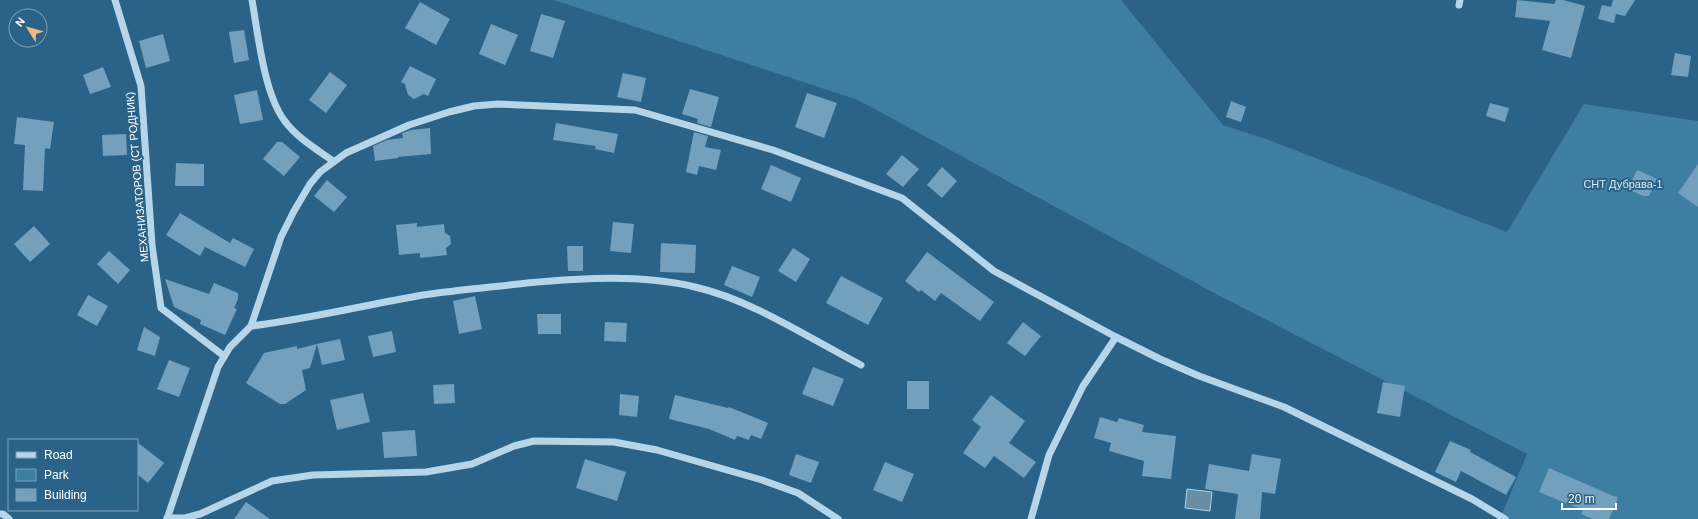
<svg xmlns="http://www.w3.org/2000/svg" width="1698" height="519" font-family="Helvetica,sans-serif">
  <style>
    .green { fill: #3f7ea3 }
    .water { fill: #688da5; stroke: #abd2e8 }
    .building { fill: #72a0bd }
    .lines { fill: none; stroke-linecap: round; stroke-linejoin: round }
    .minor { stroke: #b7d5e8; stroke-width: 7 }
    .labels { text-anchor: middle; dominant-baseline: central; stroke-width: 4; stroke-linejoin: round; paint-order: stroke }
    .street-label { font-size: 11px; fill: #fff; stroke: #2a6387 }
    .park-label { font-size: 11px; fill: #daecf6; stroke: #2a6387 }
  </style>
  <rect width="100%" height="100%" fill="#2a6387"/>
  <polygon class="green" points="554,0 1121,0 1223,125 1266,139 1507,232 1584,104 1698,121 1698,519 1500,519 1527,454 1218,295 858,100"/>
  <polygon class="water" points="1187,489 1212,492 1210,511 1185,508"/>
  <g class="building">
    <polygon points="1517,0 1554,4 1556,0 1563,0 1585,6 1571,58 1542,50 1550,21 1515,17"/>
    <polygon points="1613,0 1635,0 1625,16 1616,14 1614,23 1598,19 1602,5 1611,7"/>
    <polygon points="420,2 450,19 436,45 405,28"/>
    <polygon points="541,14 565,21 553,58 530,51"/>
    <polygon points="491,24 518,35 505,65 479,54"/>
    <polygon points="244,30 249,60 234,63 229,32"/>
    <polygon points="163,34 170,61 146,68 139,41"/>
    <polygon points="1675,53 1691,56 1688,77 1671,75"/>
    <polygon points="410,66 436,79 428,96 424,94 414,99 408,95 405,84 401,82"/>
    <polygon points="103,67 111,87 90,94 83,75"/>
    <polygon points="330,72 347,85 326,113 309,100"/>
    <polygon points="623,73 646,78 641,102 617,97"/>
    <polygon points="690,89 719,97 711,127 697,123 698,119 682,114"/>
    <polygon points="257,90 263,120 240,124 234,95"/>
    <polygon points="807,93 837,103 824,138 795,127"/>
    <polygon points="1231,101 1246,107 1241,122 1226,117"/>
    <polygon points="1490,103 1509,108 1505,122 1486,116"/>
    <polygon points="17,117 54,122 50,149 45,148 43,191 23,190 25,145 14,144"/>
    <polygon points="556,123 618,134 614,153 595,149 596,146 553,140"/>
    <polygon points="430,128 431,154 398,157 398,158 375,161 373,146 387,140 403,138 402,133 411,130"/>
    <polygon points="694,132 708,136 705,147 721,150 716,170 699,166 697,175 686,172"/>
    <polygon points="126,134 127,155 103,156 102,135"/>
    <polygon points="277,142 282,142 300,157 284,176 263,159"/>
    <polygon points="902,155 919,169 903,187 886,174"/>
    <polygon points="176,163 204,164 204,186 175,186"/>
    <polygon points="1698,164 1698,207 1678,193"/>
    <polygon points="771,165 801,178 791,202 761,189"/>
    <polygon points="942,167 957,181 942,198 927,185"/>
    <polygon points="1637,170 1657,179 1649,196 1643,196 1628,189"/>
    <polygon points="327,180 347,197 334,212 314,196"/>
    <polygon points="180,213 230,243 233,238 254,249 245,267 205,247 200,256 166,235"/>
    <polygon points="613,222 634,224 631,253 610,251"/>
    <polygon points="417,223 417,227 444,224 445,233 450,236 451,244 446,248 447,255 420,258 420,253 399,255 396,225"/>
    <polygon points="34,226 50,244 30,262 14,244"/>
    <polygon points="661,243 696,245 695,273 660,272"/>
    <polygon points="567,246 583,246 583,271 568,271"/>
    <polygon points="793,248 810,259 796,282 778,271"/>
    <polygon points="109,251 130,270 118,284 97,264"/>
    <polygon points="927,252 994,302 980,321 941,293 935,301 921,290 919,292 905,281"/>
    <polygon points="732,266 760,277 752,297 724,285"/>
    <polygon points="841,276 883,298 868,325 826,303"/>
    <polygon points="165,279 209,294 214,283 238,293 238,299 234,308 237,309 225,335 200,324 201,320 174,307"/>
    <polygon points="88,295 108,306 97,326 77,315"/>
    <polygon points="475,296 482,329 459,334 453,301"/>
    <polygon points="537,314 561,314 561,334 538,334"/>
    <polygon points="605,322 627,323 626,342 604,341"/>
    <polygon points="1023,322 1041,336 1025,356 1007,343"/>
    <polygon points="144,327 160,337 155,356 137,350"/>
    <polygon points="392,331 396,352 373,357 368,336"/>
    <polygon points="340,339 345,360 322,365 317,344"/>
    <polygon points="317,344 310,368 302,370 306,390 285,404 280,404 246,383 264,353 297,346 297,349"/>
    <polygon points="169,360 190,368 179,397 157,389"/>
    <polygon points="813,367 844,379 833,406 802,394"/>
    <rect x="907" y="381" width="22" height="28"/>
    <polygon points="1383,382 1405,386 1400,417 1377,413"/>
    <polygon points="454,384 455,403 434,404 433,385"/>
    <polygon points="363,393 370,422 337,430 330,400"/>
    <polygon points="620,394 639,396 637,417 619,415"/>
    <polygon points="675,395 728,408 729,407 768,423 761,439 751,435 749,440 737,436 735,440 709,429 669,419"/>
    <polygon points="991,395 1025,421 1009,443 1036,462 1024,478 994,456 985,468 963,453 981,427 972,420"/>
    <polygon points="1100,417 1117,422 1119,418 1144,425 1142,432 1176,436 1171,479 1142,476 1144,461 1109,451 1111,443 1094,438"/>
    <polygon points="415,430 417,456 384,458 382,432"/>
    <polygon points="1450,441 1471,450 1470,452 1516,477 1506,495 1461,471 1456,482 1435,472"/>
    <polygon points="137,442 164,463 148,483 137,474"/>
    <polygon points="796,454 819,462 811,483 789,475"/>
    <polygon points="1252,454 1281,459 1275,494 1262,492 1260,519 1235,519 1238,494 1205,489 1209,464 1249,471"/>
    <polygon points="585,459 626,472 617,501 576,488"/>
    <polygon points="885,462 914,474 902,502 873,490"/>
    <polygon points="1549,468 1618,498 1609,519 1593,519 1581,514 1583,510 1539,492"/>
    <polygon points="246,502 270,519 234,519"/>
  </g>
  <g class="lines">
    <g class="minor">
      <polyline points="115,0 141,86 152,245 161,308 224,356"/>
      <path d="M252 0C258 34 264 93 284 120 296 137 316 149 333 161"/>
      <polyline points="1459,5 1460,0"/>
      <path d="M251 326C309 319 365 305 423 295 457 290 493 287 527 283 581 278 642 274 695 287 752 300 809 338 861 365"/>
      <polyline points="0,514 3,514 9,519"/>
      <polyline points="167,518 185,518 200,514 272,481 313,475 426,472 472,464 514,446 534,441 614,442 657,450 762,480 798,493 838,519"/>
      <polyline points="167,519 218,367 230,347 251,326 281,237 294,211 310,184 320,172 346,153 409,125 449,112 474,106 498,104 635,110 773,150 902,198 994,271 1116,337 1160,359 1199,376 1284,407 1472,499 1505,519"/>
      <polyline points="1031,519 1049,455 1083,386 1116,337"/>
    </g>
  </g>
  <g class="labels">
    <g class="street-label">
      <text transform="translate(137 177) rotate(-95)">МЕХАНИЗАТОРОВ (СТ РОДНИК)</text>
    </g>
    <g class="park-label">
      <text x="1623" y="184">СНТ Дубрава-1</text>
    </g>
  </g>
  <rect x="8" y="439" width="130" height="72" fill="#2a6387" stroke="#7fa1b7"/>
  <rect x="16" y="452" width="20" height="6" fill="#b7d5e8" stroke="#7fa1b7"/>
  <text x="44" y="459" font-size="12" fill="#ffffff">Road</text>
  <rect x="16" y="469" width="20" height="12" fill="#3f7ea3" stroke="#7fa1b7"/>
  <text x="44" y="479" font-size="12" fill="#ffffff">Park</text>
  <rect x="16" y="489" width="20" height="12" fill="#72a0bd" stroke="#7fa1b7"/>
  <text x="44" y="499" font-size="12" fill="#ffffff">Building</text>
  <g transform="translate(28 28) rotate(307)"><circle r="19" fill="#2a6387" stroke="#7fa1b7"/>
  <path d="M0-3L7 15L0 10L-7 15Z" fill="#eebb7e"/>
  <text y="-6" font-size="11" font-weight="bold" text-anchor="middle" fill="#ffffff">N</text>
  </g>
  <path d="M1562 503v6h54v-6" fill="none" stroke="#ffffff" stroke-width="2"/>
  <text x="1568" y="503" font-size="12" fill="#ffffff" stroke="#2a6387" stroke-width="3" paint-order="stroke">20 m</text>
</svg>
